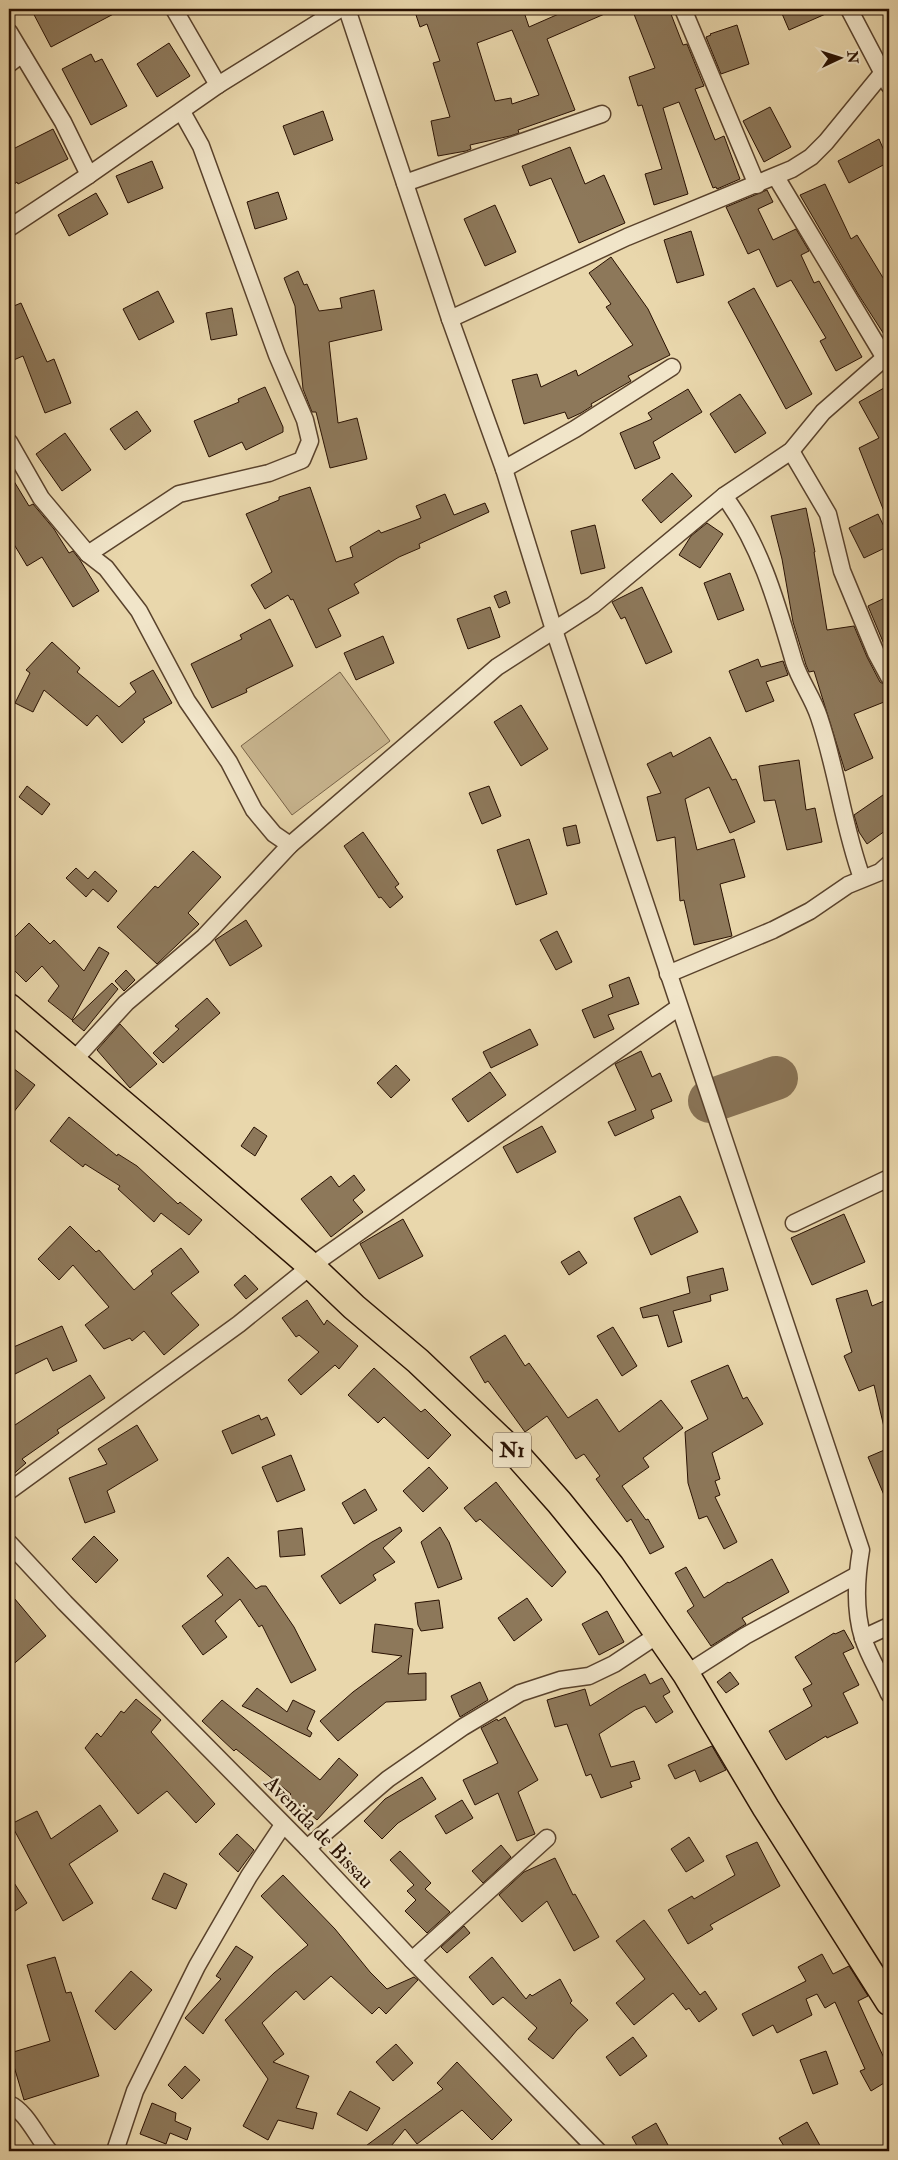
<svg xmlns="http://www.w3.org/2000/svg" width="898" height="2160" font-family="'IM FELL Double Pica',serif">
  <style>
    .green { fill: #c8b58f; stroke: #786348 }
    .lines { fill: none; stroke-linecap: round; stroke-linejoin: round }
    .taxiway { stroke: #897457; stroke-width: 44 }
    .building { fill: #8d785a; stroke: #291102; fill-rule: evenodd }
    .street-casing { stroke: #59422c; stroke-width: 19 }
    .primary-casing { stroke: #291102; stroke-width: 29 }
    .street { stroke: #f1e5c9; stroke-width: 16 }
    .primary { stroke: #e9d7ac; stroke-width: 26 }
    .labels { text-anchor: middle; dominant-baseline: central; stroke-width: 4.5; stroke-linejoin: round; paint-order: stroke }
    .shield { fill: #f1e5c9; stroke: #65513e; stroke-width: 1 }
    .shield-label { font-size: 20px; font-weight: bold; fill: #291102 }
    .street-label { font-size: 21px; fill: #291102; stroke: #f1e5c9 }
  </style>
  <rect width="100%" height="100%" fill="#e9d7ac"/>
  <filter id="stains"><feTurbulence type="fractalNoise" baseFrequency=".004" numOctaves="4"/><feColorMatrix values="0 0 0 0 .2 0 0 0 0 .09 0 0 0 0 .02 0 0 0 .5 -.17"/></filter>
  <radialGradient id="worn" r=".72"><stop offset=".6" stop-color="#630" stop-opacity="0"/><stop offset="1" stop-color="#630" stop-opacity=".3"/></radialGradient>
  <polygon class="green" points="340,672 390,741 292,815 241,746"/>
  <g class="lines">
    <polyline class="taxiway" points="710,1101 776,1078"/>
  </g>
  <g class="building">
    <polygon points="31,9 123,9 51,47"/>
    <path d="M414 9H523L529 27 570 9H616L547 39 575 110 518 130 519 133 510 136 470 145 471 149 466 151 438 156 431 121 450 117 433 63 440 61 427 24 420 27ZM512 30 539 95 512 104 511 98 495 101 477 43Z"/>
    <polygon points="632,9 669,9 683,45 687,44 704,86 695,89 715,140 724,136 740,179 717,189 716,187 713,188 679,102 663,108 688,194 654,205 645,174 662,169 642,105 638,106 629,77 655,68"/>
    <polygon points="780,9 837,9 789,30"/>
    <polygon points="737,25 749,64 721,74 706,37 711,35 710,34"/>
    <polygon points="169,43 190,76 157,97 137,64"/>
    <polygon points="91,54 95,62 102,59 127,106 91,125 62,69"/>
    <polygon points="770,107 791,147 764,162 743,121"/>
    <polygon points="323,111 333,140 294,155 283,126"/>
    <polygon points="53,129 68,159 18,184 17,182 9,188 9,151"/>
    <polygon points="879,139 889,162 849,183 838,161"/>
    <polygon points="570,147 585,184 604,175 625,223 579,243 551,178 530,186 522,166"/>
    <polygon points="152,161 163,188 128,203 116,176"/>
    <polygon points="825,184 851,239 857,235 885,281 889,279 889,342 858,294 800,195"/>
    <polygon points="767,190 773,202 758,209 773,240 796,229 809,251 801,255 814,283 819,281 862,357 836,371 820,341 826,338 791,280 777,287 759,249 748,254 726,207"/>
    <polygon points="278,192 287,219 255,229 247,202"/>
    <polygon points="96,193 108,214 69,236 58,215"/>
    <polygon points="495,205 516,252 485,266 464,219"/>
    <polygon points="691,231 704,275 677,283 664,240"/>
    <polygon points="611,257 648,309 670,355 628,376 631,381 591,404 592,406 581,413 568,419 565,412 524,424 512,380 537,374 541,387 576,370 578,376 633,345 606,307 611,304 589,273"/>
    <polygon points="298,271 304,285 307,284 319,311 342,308 340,298 374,290 382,330 329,342 338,423 357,418 367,459 330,468 316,412 312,412 303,389 295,306 284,278"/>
    <polygon points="754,288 812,394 786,409 728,302"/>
    <polygon points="158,291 174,322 139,340 123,309"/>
    <polygon points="21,303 47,362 54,359 71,403 45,413 23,356 9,362 9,308"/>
    <polygon points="232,308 237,335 211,340 206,313"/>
    <polygon points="265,387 283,427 283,432 246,450 242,442 209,457 194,421 239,402 238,399"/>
    <polygon points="884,388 889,398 889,524 859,448 879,438 859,402"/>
    <polygon points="688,389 702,412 653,442 660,458 635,469 620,433 652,419 648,413"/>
    <polygon points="740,394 766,433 735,453 710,414"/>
    <polygon points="137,411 151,431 125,450 110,429"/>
    <polygon points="65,433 91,470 62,491 36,454"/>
    <polygon points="9,473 29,506 33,504 54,529 69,553 73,551 80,560 99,591 73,607 42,557 27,566 9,536"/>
    <polygon points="672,473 692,496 661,523 642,500"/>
    <polygon points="310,487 336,562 353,557 350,547 379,530 381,533 421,518 416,506 445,494 454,515 485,503 489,512 419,544 420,548 399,557 354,584 359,593 328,609 341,636 316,648 293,599 291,600 288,595 265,609 251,585 272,572 246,514 279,500 279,497"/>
    <polygon points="806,508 815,552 814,552 827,630 854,626 867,657 880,682 889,687 889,700 854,714 873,758 845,771 814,671 809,672 806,665 793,622 782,559 771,516"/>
    <polygon points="878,514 889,537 889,546 864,558 849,528"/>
    <polygon points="707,523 723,534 700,568 679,555 691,536"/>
    <polygon points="595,525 605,568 581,574 571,531"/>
    <polygon points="730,573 744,610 718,620 704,583"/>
    <polygon points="642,587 672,652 646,664 625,617 621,619 612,602"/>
    <polygon points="506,591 510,603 499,608 494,596"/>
    <polygon points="889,596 889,656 868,606"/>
    <polygon points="490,607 500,637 468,649 457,619"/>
    <polygon points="270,619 293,666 246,689 247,692 212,708 191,664 242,639 240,635"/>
    <polygon points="383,636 394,663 356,680 344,653"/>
    <polygon points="52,642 80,668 77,672 119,707 136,692 130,683 153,670 172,703 143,719 145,722 122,743 97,715 87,726 44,690 33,712 15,703 30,673 26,670"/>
    <polygon points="758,659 761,667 783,661 788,675 766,682 774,701 746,712 729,671"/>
    <polygon points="521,705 548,749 521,766 494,722"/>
    <polygon points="710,737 732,780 736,779 755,822 730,833 709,787 685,799 697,850 734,839 745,877 720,884 732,936 694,945 684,900 680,901 675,837 657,841 647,797 661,793 647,764 671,752 673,757"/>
    <polygon points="799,760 806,810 815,808 822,842 787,850 775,800 764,801 759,766"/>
    <polygon points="27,786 50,804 42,815 19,797"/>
    <polygon points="489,786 501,816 482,824 469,793"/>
    <polygon points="883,795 889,805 889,828 867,844 859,832 854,815"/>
    <polygon points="576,825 580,843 567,846 563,828"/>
    <polygon points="363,832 399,884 395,887 403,897 390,908 381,897 379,898 344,846"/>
    <polygon points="529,839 547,894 516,905 497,850"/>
    <polygon points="193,851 221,877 188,913 199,924 157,964 117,927 155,886 158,888"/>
    <polygon points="76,868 88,879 95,871 117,891 108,902 93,889 86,897 66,878"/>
    <polygon points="246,920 262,946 230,966 215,940"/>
    <polygon points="29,923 50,944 54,940 84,971 99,947 109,953 72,1020 48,1001 59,986 42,966 26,982 9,965 9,943"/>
    <polygon points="557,931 572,962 556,970 540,940"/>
    <polygon points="126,970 135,980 124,991 115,981"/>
    <polygon points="629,977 639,1004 608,1015 614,1029 594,1038 582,1010 613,997 609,985"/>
    <polygon points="112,983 118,989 84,1031 72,1021"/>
    <polygon points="207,998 220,1013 163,1063 153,1053 179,1029 175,1026"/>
    <polygon points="120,1024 157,1064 130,1088 97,1050"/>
    <polygon points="530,1029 538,1045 491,1068 483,1052"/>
    <polygon points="641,1051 652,1077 660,1073 672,1101 651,1110 654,1118 615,1136 608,1122 636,1110 615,1064"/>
    <polygon points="9,1065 35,1085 9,1118"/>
    <polygon points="396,1065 410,1080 391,1098 377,1083"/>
    <polygon points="490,1072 506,1095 468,1122 452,1099"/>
    <polygon points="69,1117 117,1156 118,1154 137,1166 178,1204 180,1202 202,1220 189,1235 161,1213 154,1222 118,1189 120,1186 85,1164 83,1167 50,1141"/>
    <polygon points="542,1126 556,1152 517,1173 503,1147"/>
    <polygon points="254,1127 267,1136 255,1156 241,1146"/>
    <polygon points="354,1175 365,1190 353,1200 363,1212 331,1237 301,1199 331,1176 339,1187"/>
    <polygon points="680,1196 698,1232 651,1255 634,1218"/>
    <polygon points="844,1214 865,1262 812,1285 791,1238"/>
    <polygon points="403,1219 423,1256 379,1279 360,1244"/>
    <polygon points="70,1226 96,1252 99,1250 134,1290 153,1274 151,1271 181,1248 199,1272 171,1293 199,1325 164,1355 144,1331 132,1341 130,1338 104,1349 85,1325 109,1307 73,1265 59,1280 38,1259"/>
    <polygon points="579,1251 587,1263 569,1275 561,1262"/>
    <polygon points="723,1268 728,1290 710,1295 711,1301 673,1311 682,1342 668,1347 658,1315 643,1318 640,1308 690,1293 687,1277"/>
    <polygon points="245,1275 258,1289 246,1299 234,1285"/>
    <polygon points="867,1290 872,1306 884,1301 889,1312 889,1426 884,1427 874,1385 859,1391 844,1356 852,1352 836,1299"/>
    <polygon points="307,1300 324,1325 327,1320 358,1346 339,1369 335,1365 301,1395 288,1380 319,1352 299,1335 296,1337 282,1318"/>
    <polygon points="62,1326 77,1361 53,1371 47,1358 9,1377 9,1349"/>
    <polygon points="613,1327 637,1366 622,1376 597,1336"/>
    <polygon points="505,1335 525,1366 529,1363 568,1418 597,1399 619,1432 661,1400 683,1428 643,1458 649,1467 622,1486 646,1520 648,1519 664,1547 650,1554 631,1519 627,1522 596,1479 600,1476 584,1454 576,1459 547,1416 525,1432 488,1381 485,1383 470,1357"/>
    <polygon points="728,1365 743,1399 747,1397 763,1424 712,1453 720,1479 715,1481 720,1495 715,1497 737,1542 724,1549 707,1516 699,1519 688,1483 685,1432 708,1419 691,1381"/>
    <polygon points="374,1368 421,1412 425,1409 451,1435 428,1459 384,1417 378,1423 348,1395"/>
    <polygon points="90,1375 105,1398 57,1430 59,1433 22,1459 26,1463 9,1478 9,1429"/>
    <polygon points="259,1415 261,1420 267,1417 275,1435 232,1454 222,1431"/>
    <polygon points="137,1425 158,1460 107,1491 115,1512 85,1523 69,1478 107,1464 98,1449"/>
    <polygon points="889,1448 889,1507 868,1457"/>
    <polygon points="291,1455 305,1490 277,1502 262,1467"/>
    <polygon points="429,1467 448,1488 423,1512 403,1491"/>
    <polygon points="496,1482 566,1572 552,1587 480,1519 476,1522 464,1508"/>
    <polygon points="365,1489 377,1510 354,1524 342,1503"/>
    <polygon points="400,1527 402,1531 383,1548 395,1562 373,1575 376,1580 340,1604 321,1576 372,1542"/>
    <polygon points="440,1527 449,1542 462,1579 438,1588 421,1542"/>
    <polygon points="302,1528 305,1555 280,1557 278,1531"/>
    <polygon points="94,1536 118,1560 96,1583 72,1559"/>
    <polygon points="228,1557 256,1589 261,1586 266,1586 294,1627 316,1670 291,1683 262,1625 259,1627 240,1599 215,1621 227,1637 203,1655 182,1626 223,1595 207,1576"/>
    <polygon points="772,1559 789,1592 742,1618 746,1624 711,1646 687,1611 694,1606 675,1573 686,1567 704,1598 728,1582 729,1583"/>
    <polygon points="9,1592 46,1636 9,1668"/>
    <polygon points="527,1598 542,1620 514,1641 498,1618"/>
    <polygon points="439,1600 443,1628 421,1631 418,1625 415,1603"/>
    <polygon points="607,1611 624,1642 599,1655 582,1624"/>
    <polygon points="375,1624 413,1629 408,1674 426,1673 426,1700 386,1702 338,1741 320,1721 353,1692 402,1656 372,1652"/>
    <polygon points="844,1630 854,1648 843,1653 859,1685 843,1693 858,1723 827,1738 826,1736 786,1760 769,1731 812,1706 803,1689 812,1684 795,1657 834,1633 835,1634"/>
    <polygon points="730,1672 739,1684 726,1693 717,1682"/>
    <polygon points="645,1674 650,1684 662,1678 670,1692 663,1696 673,1712 656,1723 645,1706 635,1710 599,1734 611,1767 634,1761 640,1779 630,1782 632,1787 601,1798 591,1774 586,1776 567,1724 555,1727 547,1700 585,1689 590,1706 619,1688"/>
    <polygon points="480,1682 488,1700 460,1717 451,1696"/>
    <polygon points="257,1688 287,1712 293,1700 315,1711 307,1729 312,1733 310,1737 242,1706"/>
    <polygon points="136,1699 161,1720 151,1732 215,1804 196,1823 167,1791 138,1814 85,1748 97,1733 101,1737 121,1711 124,1713"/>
    <polygon points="222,1700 320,1780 339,1758 358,1775 317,1820 289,1796 291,1794 236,1749 234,1751 202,1721"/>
    <polygon points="505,1717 538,1780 518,1792 535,1834 517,1841 498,1793 475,1805 463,1780 498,1763 481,1728 497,1719 498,1721"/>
    <polygon points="712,1746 726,1770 700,1782 695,1770 675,1779 668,1765"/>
    <polygon points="422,1777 436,1799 398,1823 382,1839 364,1821 385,1799"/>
    <polygon points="462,1800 473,1818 446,1834 435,1816"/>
    <polygon points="100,1805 118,1831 69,1864 93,1903 63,1921 11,1824 37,1811 51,1839"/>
    <polygon points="237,1834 254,1850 238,1872 219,1854"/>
    <polygon points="689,1837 704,1861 686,1872 671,1849"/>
    <polygon points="757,1842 780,1886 710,1925 713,1929 688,1944 668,1910 692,1896 694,1899 735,1875 726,1856"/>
    <polygon points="501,1845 511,1857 483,1883 472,1871"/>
    <polygon points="400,1851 431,1883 425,1889 450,1912 427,1933 405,1911 416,1900 407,1891 414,1885 390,1860"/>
    <polygon points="555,1858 573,1895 575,1894 599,1937 574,1951 547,1901 522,1922 499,1895 524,1872"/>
    <polygon points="164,1873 187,1884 176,1909 152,1899"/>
    <polygon points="9,1875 27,1903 9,1915"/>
    <polygon points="283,1875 335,1929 370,1972 387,1989 414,1977 418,1980 386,2014 379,2007 372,2014 331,1976 304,2000 296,1991 262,2023 284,2054 273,2062 309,2076 296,2108 317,2113 313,2129 278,2120 268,2140 243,2126 268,2079 225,2020 274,1973 308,1945 261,1896"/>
    <polygon points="644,1920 700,1995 705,1991 717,2009 699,2022 689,2008 686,2010 673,1993 634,2025 616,2003 645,1979 616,1941"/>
    <polygon points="464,1926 470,1933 447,1953 441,1947"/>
    <polygon points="236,1946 253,1957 203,2034 185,2018 221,1979 216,1976"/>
    <polygon points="822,1954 833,1974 849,1966 868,1996 858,2001 884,2058 889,2055 889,2080 871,2091 860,2071 865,2069 835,2002 825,2008 817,1994 806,1999 812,2015 777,2033 773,2025 753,2036 742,2014 806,1981 798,1967"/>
    <polygon points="55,1957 66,1993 71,1992 99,2076 24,2100 10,2053 50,2041 27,1965"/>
    <polygon points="492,1957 526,1999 530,1994 532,1996 560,1979 572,2001 570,2003 588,2020 577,2030 553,2059 528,2039 537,2028 503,1997 493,2005 469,1977"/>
    <polygon points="131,1971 152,1990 115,2030 95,2011"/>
    <polygon points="633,2037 647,2056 620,2076 606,2057"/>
    <polygon points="396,2044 413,2063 393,2081 376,2062"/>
    <polygon points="826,2051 838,2084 813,2094 800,2060"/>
    <polygon points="457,2062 512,2120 492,2140 462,2110 417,2144 405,2129 387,2151 359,2151 443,2089 437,2083"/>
    <polygon points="185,2066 200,2080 182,2099 168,2085"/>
    <polygon points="350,2091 380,2108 367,2131 337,2114"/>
    <polygon points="152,2103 176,2113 175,2121 191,2128 187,2140 170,2133 166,2144 140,2134"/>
    <polygon points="807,2122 823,2151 787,2151 779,2138"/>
    <polygon points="656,2123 668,2145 657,2151 640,2151 632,2137"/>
  </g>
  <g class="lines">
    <g class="street-casing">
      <g id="street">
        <polyline points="174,9 218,85"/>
        <path d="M347 9 450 319 504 469 554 630 861 1550C856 1579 854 1609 863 1638 869 1657 881 1675 889 1694"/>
        <polyline points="683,9 757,185"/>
        <polyline points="849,9 889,85"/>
        <polyline points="9,32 63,122 89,175"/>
        <polyline points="9,64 22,54"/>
        <polyline points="776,177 889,365"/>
        <polyline points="405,183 602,114"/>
        <polyline points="9,228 89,175 218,85 340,9"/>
        <polyline points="450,319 627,237 792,169 811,157 826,142 889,65"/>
        <polyline points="9,442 41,498 88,554 106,568 139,611 187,701 229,762 254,810 274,834 290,845"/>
        <polyline points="791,451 828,514 842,571 876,653 889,677"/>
        <polyline points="504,469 575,429 672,367"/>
        <path d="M724 496C761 545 777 604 794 662 800 681 813 698 819 717 837 770 843 826 862 878"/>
        <polyline points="88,554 179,494 269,473 302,460 310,441 305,420 277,355 201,146 182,112"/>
        <polyline points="668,974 773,930 810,911 848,885 880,872 889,864"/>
        <polyline points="73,1061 126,1003 204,937 290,845 497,667 593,605 724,496 791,451 823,412 889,354"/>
        <polyline points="794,1223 889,1178"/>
        <polyline points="9,1491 239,1324 311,1266 679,1007"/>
        <polyline points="9,1543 65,1603 307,1848 412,1960 598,2151"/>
        <polyline points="863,1638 889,1626"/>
        <polyline points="686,1674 745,1636 857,1575"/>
        <polyline points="307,1848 388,1779 463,1727 520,1693 560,1680 589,1676 614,1664 659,1634"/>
        <polyline points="412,1960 547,1838"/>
        <path d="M9 2104C26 2111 37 2137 49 2151"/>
        <polyline points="115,2151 135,2091 197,1966 249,1876 283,1825"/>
      </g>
    </g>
    <g class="primary-casing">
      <polyline id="primary" points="9,1007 156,1132 311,1266 354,1307 418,1361 518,1456 559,1502 611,1566 686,1674 766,1808 889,2002"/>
    </g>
    <use href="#street" class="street"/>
    <use href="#primary" class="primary"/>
  </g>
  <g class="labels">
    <rect class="shield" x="493" y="1432.5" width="38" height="35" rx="4"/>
    <g class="shield-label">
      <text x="512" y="1450">N1</text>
    </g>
    <g class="street-label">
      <text transform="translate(319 1832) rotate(46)">Avenida de Bissau</text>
    </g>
  </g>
  <rect width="898" height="2160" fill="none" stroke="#e9d7ac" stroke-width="30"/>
  <rect x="10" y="10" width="878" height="2140" fill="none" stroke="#291102" stroke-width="2.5"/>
  <rect x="15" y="15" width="868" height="2130" fill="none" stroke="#291102"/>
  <g transform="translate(840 58) rotate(86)" stroke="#f1e5c9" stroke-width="4" paint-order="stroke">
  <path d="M0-4L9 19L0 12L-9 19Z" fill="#291102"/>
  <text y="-8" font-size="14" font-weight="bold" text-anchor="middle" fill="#291102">N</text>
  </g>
  <rect width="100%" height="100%" filter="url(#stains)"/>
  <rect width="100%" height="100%" fill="url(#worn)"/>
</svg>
